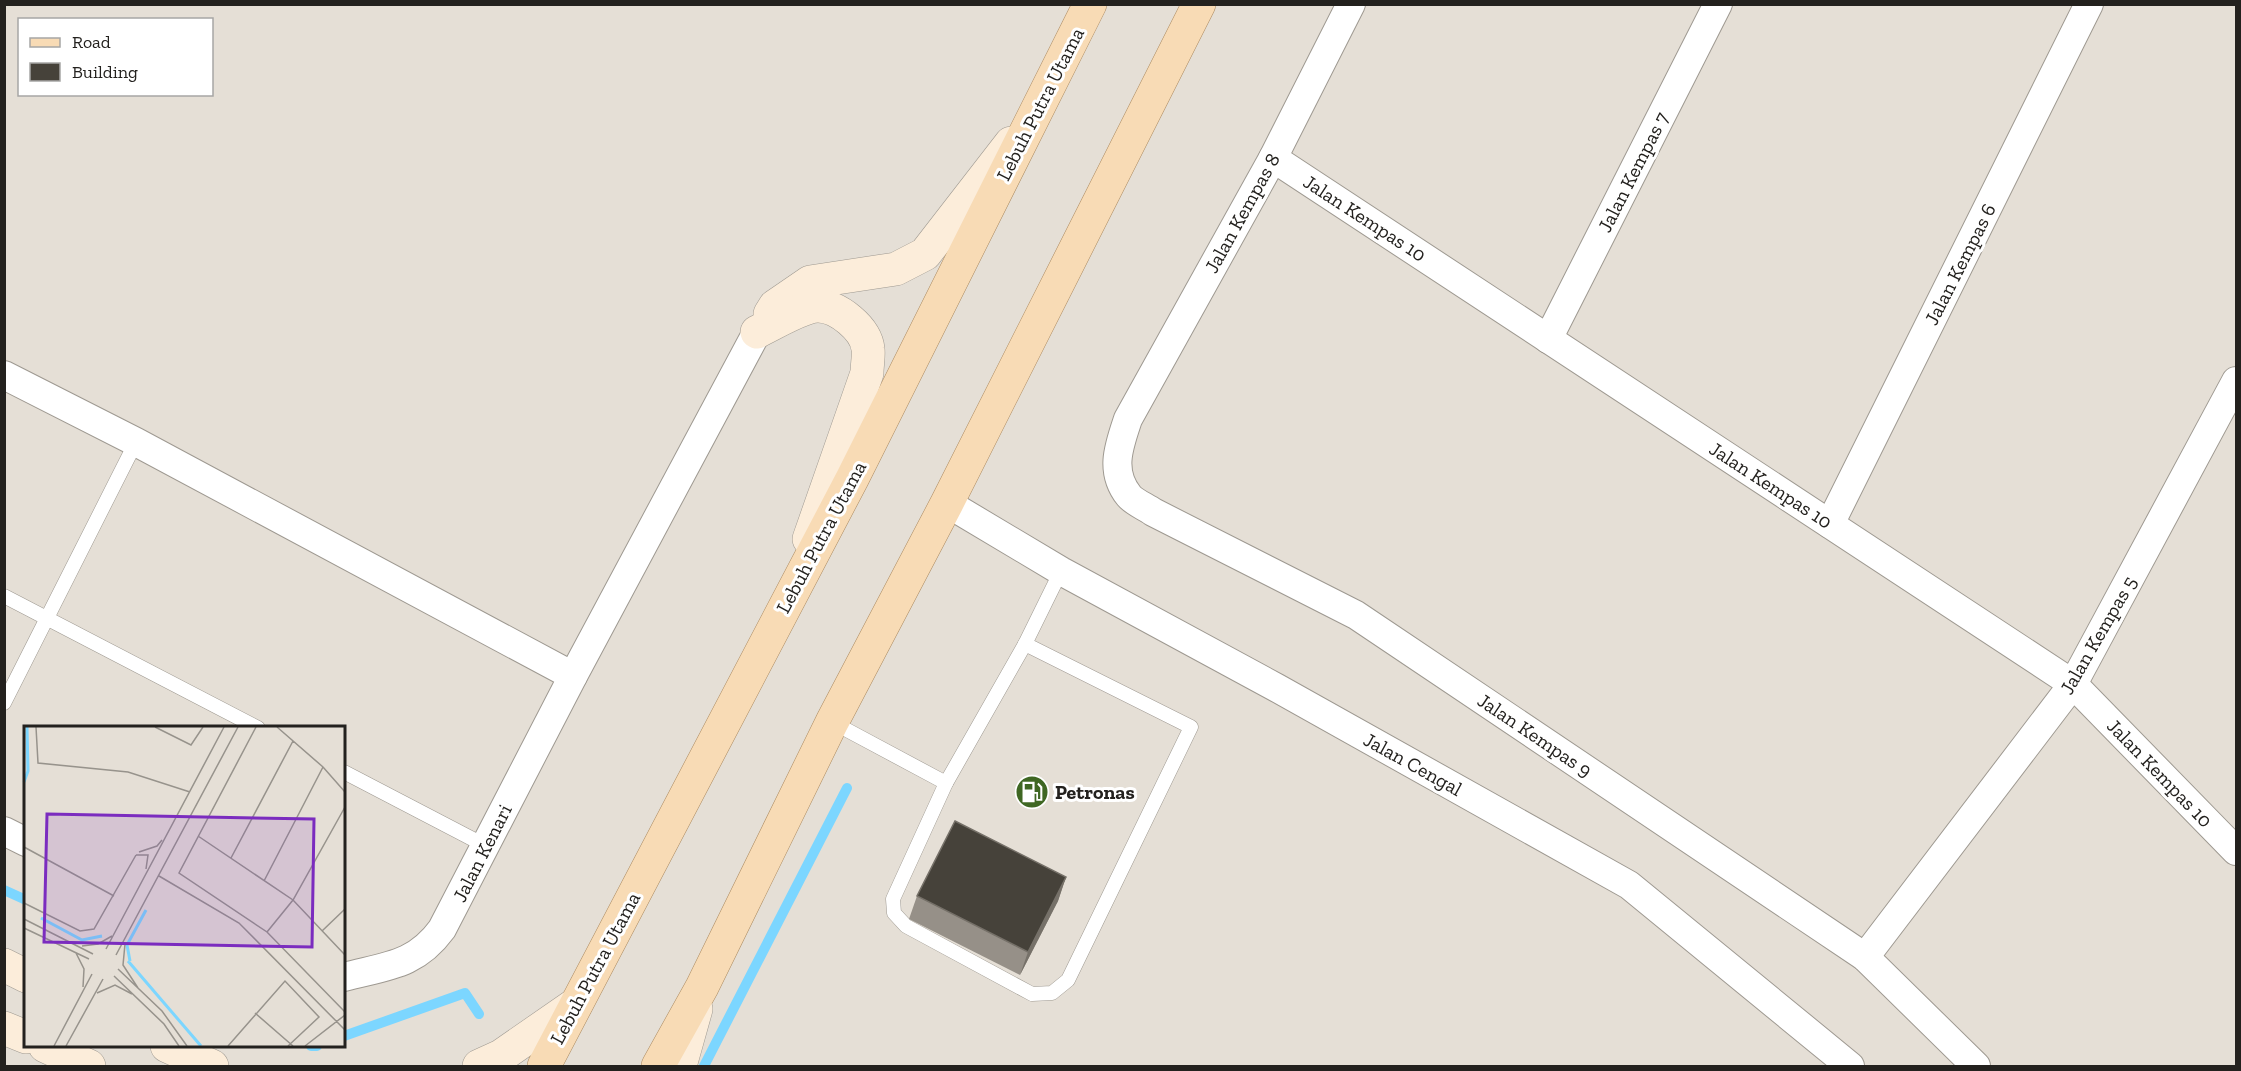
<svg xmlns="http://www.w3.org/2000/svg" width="2241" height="1071" font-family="'Zilla Slab',serif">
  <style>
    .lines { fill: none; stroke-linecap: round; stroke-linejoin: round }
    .stream { stroke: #7cd6ff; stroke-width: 10 }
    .lane-casing { stroke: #9e9991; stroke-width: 15 }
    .street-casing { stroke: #9e9991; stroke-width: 30 }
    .secondary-casing { stroke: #9e9991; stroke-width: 34 }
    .primary-casing { stroke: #ab8a60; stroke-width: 34 }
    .lane { stroke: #fff; stroke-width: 14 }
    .street { stroke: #fff; stroke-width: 28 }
    .secondary { stroke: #fcedda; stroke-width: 33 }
    .primary { stroke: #f8dbb5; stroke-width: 33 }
    .wall { fill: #969088 }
    .shaded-wall { fill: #767169 }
    .building { fill: #46423a; stroke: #767169; stroke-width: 1.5 }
    .labels { text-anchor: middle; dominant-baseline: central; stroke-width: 6; stroke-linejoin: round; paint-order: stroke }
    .street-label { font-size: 20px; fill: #23211e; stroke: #fff }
    .poi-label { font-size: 20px; font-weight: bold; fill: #23211e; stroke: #fff; text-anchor: start }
    .inset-river { fill: none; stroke: #7cd6ff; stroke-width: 3 }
    .inset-road { fill: none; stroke: #97938c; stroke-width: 1.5 }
    .view { fill: #7b2cbf; fill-opacity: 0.15; stroke: #7b2cbf; stroke-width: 3 }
    .inset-edge { fill: none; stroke: #23211e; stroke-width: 3 }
  </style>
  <rect width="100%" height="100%" fill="#e5dfd6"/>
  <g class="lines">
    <g class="stream">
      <polyline points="4,890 26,900"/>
      <polyline points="344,1036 465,993 479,1014"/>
      <polyline points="311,1046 317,1046"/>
      <polyline points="704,1066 847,788"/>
    </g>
    <g class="lane-casing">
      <g id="lane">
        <polyline points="4,596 258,728"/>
        <polyline points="4,703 136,442"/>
        <polyline points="832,722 946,783 1025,644 1061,571"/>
        <polyline points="344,772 486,846"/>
        <polyline points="946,783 893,899 894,913 906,926 1032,994 1052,993 1068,980 1191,727 1025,644"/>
      </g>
    </g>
    <g class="street-casing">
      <g id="street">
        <path d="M1351 4 1273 158 1128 419C1119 446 1109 471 1129 496 1134 502 1146 507 1153 512L1356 615 1865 957 1976 1066"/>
        <polyline points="1273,158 2073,684 2236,851"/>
        <polyline points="1548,339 1718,4"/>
        <polyline points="4,375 136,442 573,676"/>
        <polyline points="947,503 1061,571 1277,688 1629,885 1850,1066"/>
        <polyline points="1830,524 2089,4"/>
        <polyline points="4,831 26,842"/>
        <polyline points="1865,957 2073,684 2236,381"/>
        <path d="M344 977C386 966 415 966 442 929L573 676 757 332"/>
      </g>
    </g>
    <g class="secondary-casing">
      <g id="secondary">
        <polyline points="770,314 775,306 810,282 896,269 925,254 1011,143"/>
        <path d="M757 332C771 325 803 306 818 306 838 306 866 329 868 349 869 356 867 365 867 373L809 539"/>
        <polyline points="4,965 26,976"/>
        <polyline points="4,1028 26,1037"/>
        <polyline points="45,1046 89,1066"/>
        <polyline points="167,1046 212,1066"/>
        <polyline points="479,1066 501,1056 576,1004"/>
        <polyline points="680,1066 696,1009"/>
      </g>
    </g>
    <g class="primary-casing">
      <g id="primary">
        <polyline points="544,1066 852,479 1090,4"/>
        <polyline points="658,1066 702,987 832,722 947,503 1199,4"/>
      </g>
    </g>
    <use href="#lane" class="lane"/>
    <use href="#street" class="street"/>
    <use href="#secondary" class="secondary"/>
    <use href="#primary" class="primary"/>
  </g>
  <polygon class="wall" points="1066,877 1058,901 1020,975 909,919 917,896"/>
  <polygon class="shaded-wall" points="1066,877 1058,901 1020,975 1028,952"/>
  <polygon class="building" points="955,821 1066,877 1028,952 917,896"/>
  <defs>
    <g id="fuel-disc" transform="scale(1.725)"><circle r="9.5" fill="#3f6723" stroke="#fff"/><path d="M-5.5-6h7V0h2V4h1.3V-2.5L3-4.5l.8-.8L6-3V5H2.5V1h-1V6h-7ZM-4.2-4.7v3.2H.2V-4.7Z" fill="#fff"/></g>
  </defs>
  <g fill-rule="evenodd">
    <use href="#fuel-disc" x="1032" y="792"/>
  </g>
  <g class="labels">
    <g class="street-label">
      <text transform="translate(1040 104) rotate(-63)">Lebuh Putra Utama</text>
      <text transform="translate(1633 172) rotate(-63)">Jalan Kempas 7</text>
      <text transform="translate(1242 213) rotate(-61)">Jalan Kempas 8</text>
      <text transform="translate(1365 218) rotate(33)">Jalan Kempas 10</text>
      <text transform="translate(1960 264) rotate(-63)">Jalan Kempas 6</text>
      <text transform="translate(1771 485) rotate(33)">Jalan Kempas 10</text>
      <text transform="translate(821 537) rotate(-62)">Lebuh Putra Utama</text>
      <text transform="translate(2098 635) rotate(-60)">Jalan Kempas 5</text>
      <text transform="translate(1535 735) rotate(34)">Jalan Kempas 9</text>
      <text transform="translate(1413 764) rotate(29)">Jalan Cengal</text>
      <text transform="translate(2160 773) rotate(46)">Jalan Kempas 10</text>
      <text transform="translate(482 853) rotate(-63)">Jalan Kenari</text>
      <text transform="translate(595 968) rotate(-62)">Lebuh Putra Utama</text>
    </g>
    <g class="poi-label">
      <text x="1055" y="792">Petronas</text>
    </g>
  </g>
  <g transform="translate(24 726)">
    <rect width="321" height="321" fill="#e5dfd6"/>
    <path class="inset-river" d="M0 56 4 45 3 1M17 192 58 214 78 210M104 235 177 320M106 235 103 219 122 184"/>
    <path class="inset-road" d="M12 1 14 37 104 46 166 66M131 1 167 19 179 1M232 1 155 147 243 206 321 286M253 1 299 41 321 66M174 110 269 174 321 229M0 121 90 170M115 126 133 120 138 114M112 129H124L122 143M207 132 269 15M135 150 215 197 321 304M240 155 299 41M0 177 56 205 70 203 112 129M0 193 69 228M0 202 65 233M298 205 321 183M243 206 269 174 321 81M101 218 99 239 114 262M58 220 74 218 88 210M82 223 200 1M52 227 60 243 59 261M92 229 214 1M94 243 138 285 163 320M90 250 140 298 155 320M73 267 91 259 108 268M231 287 269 320M30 320 68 248M42 320 79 253M204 320 261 255 295 291 264 320M281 320 321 289"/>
    <path class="view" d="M23 88 290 93 288 221 20 216Z"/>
    <rect width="321" height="321" class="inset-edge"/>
  </g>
  <rect width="2241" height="1071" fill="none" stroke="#23211e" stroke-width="12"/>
  <rect x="18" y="18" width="195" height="78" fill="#ffffff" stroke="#a7a6a5" stroke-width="1.5"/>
  <rect x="30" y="38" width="30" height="9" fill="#f8dbb5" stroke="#a7a6a5" stroke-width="1.5"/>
  <text x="72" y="48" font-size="18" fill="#23211e">Road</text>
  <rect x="30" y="63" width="30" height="18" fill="#46423a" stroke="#a7a6a5" stroke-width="1.5"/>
  <text x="72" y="78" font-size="18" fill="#23211e">Building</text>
</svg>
